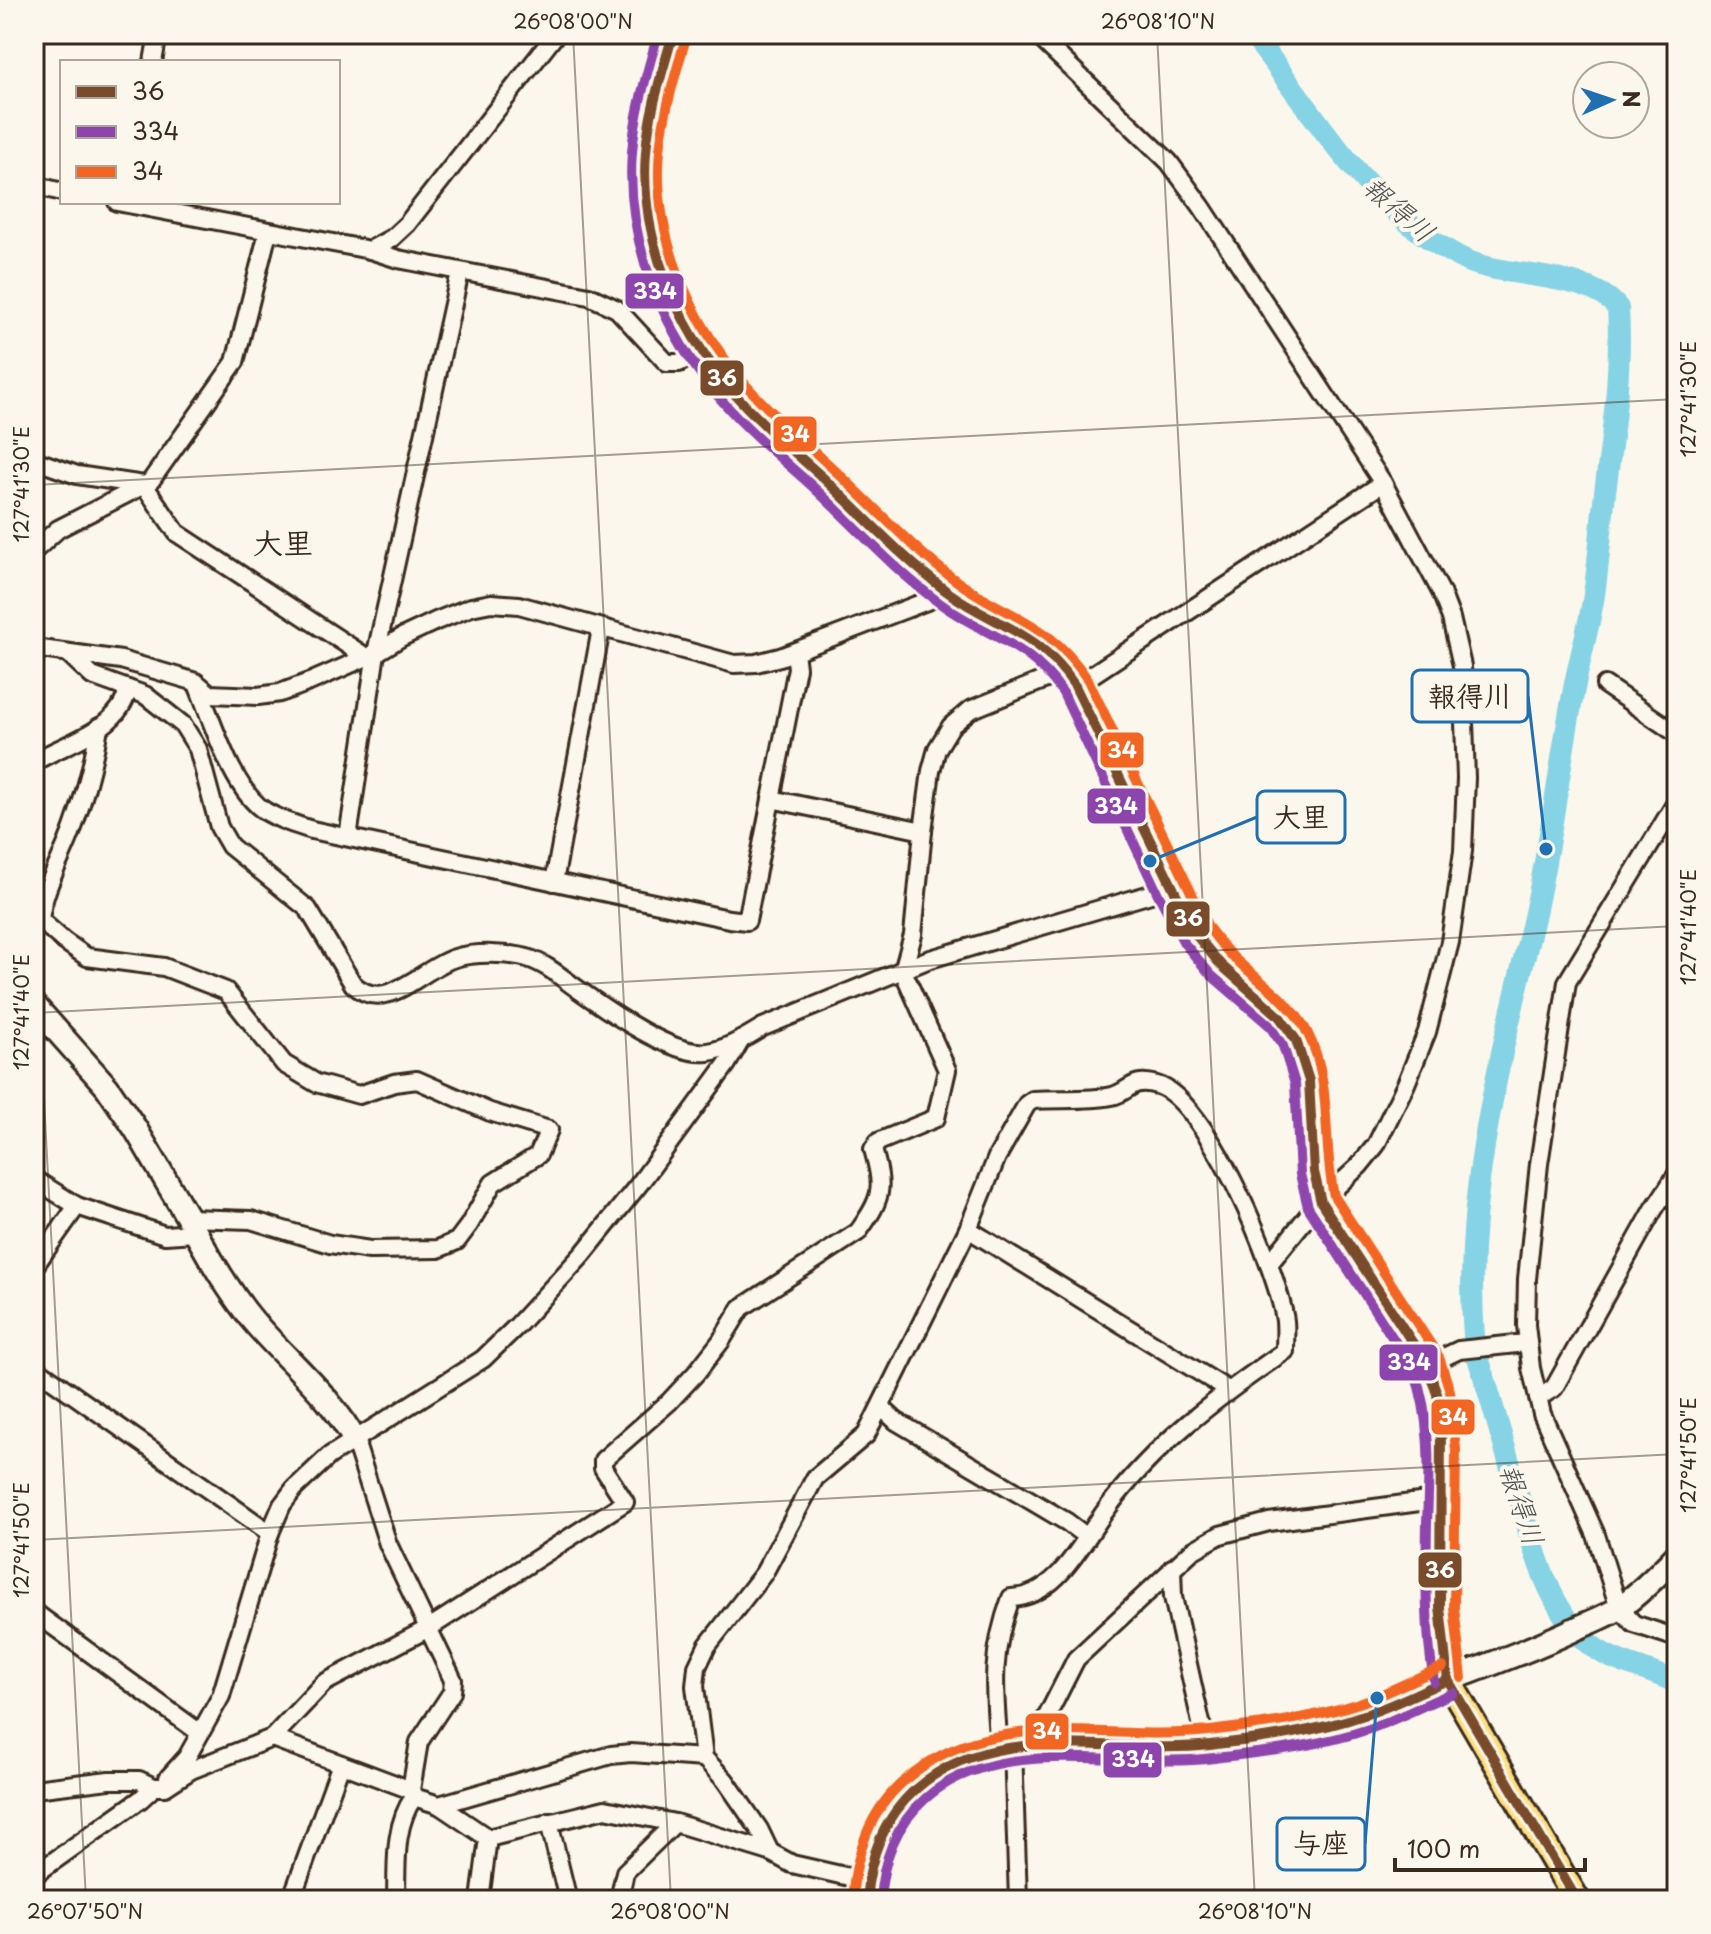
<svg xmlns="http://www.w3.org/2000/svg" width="1711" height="1934" font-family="'Playpen Sans','Klee One',sans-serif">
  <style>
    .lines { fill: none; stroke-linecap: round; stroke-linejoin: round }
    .river { stroke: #86d3e5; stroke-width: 22 }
    .street-casing { stroke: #3b2a1e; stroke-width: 22 }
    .secondary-casing { stroke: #3b2a1e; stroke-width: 28 }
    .primary-casing { stroke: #3b2a1e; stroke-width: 30 }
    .street { stroke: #fbf7ec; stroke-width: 16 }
    .secondary { stroke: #fbf7ec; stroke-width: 22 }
    .primary { stroke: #fedf80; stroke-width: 24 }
    .bus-1-casing { stroke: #fbf7ec; stroke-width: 16 }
    .bus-2-casing { stroke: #fbf7ec; stroke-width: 16 }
    .bus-3-casing { stroke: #fbf7ec; stroke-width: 16 }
    .bus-1 { stroke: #7a4b2a; stroke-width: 10 }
    .bus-2 { stroke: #8e44ad; stroke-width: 10 }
    .bus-3 { stroke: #f26522; stroke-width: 10 }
    .ticks { fill: none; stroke: #3b2a1e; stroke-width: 2; stroke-opacity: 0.45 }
    .labels { text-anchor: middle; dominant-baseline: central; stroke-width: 8; stroke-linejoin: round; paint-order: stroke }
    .water-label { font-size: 28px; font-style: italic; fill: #4e5450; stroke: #fbf7ec }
    .quarter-label { font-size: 30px; font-weight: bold; fill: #3b2a1e; stroke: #fbf7ec }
    .leader { fill: none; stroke: #1f6fb2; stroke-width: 3 }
    .callout-dot { fill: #1f6fb2; stroke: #fbf7ec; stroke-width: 3 }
    .callout { fill: #fbf7ec; stroke: #1f6fb2; stroke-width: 3 }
    .callout-label { font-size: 28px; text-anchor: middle; font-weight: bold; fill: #3b2a1e }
    .line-badge { stroke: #fbf7ec; stroke-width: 3 }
    .badge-label { font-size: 22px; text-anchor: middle; font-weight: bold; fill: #fff }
    .neatline { fill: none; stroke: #3b2a1e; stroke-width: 3 }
    .ticks-label { font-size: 20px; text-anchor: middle; fill: #3b2a1e }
  </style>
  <rect width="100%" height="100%" fill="#fbf7ec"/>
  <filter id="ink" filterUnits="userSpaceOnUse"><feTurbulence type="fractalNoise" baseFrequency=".0125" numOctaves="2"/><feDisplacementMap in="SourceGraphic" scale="16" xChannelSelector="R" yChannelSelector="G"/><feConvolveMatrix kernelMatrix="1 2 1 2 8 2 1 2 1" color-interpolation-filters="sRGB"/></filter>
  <g filter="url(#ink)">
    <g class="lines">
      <path class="river" d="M1252 34C1315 113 1366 207 1459 257 1504 281 1587 269 1618 308 1622 370 1613 431 1605 492 1601 526 1599 561 1594 595 1589 627 1580 657 1574 689 1559 766 1551 845 1533 922 1500 1059 1463 1195 1474 1337 1475 1354 1483 1371 1487 1387 1496 1417 1505 1448 1514 1479 1528 1529 1541 1588 1574 1629 1601 1663 1641 1665 1677 1683"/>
      <g class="street-casing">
        <g id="street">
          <polyline points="1036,34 1169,162 1202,207 1383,483 1441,592 1451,618 1462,666 1466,778 1463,851 1450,942 1427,1032 1406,1084 1376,1145 1359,1166 1315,1207 1269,1264"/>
          <polyline points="153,62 158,34"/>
          <polyline points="34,185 62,192"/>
          <polyline points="117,202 370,250 398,259 589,296 617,309 667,363 679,363 701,351"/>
          <polyline points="370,250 392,238 407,224 556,34"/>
          <polyline points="34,460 77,475 144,485 177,533 366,657"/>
          <polyline points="34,551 58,529 150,482 235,362 268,232"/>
          <polyline points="34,648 121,660 196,682 210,694 258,696 280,693 312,681 376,653 402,637 436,621 471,607 491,603 519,605 734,664 756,663 780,657 940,596 945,590"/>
          <path d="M69 654 92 676 145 695 183 725 198 749 219 827 230 846 308 909 353 984C386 1016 421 968 455 958 475 952 507 953 527 958 547 964 562 978 579 990 607 1010 673 1057 708 1052 728 1049 746 1037 763 1027L927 960 1171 888"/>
          <path d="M197 684C212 720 232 790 265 811 280 820 296 825 312 830L729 919 747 921 797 668 795 652"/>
          <polyline points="1605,685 1677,734"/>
          <polyline points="1075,686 1383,483"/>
          <path d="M34 762C67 742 120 730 128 689"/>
          <polyline points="771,799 923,831"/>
          <polyline points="1677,801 1567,982 1539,1164 1527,1279 1526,1325 1531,1368 1542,1414 1596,1535 1619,1608 1634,1624 1677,1638"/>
          <polyline points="348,837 376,653 460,272"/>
          <polyline points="554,882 601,629"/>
          <path d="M34 1179 77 1206 165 1235 196 1233 188 1218 251 1220 330 1244 370 1250 438 1249 457 1241 469 1225 493 1183 538 1155 549 1130 490 1112 417 1080 394 1083 359 1095 316 1083 284 1064 226 991 164 967 87 957 64 941 40 920C44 885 63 858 74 825 85 794 94 760 99 727"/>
          <polyline points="968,1229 1228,1390"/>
          <polyline points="34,1267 77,1206"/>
          <polyline points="1427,1365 1459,1350 1526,1343"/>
          <polyline points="34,1367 270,1533"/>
          <polyline points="1538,1398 1554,1388 1654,1209 1677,1174"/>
          <polyline points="881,1407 896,1421 1067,1522 1087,1537"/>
          <polyline points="355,1441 388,1544 453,1680 452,1692 419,1742 411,1790 414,1797 439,1805 611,1755 631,1753 704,1758"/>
          <polyline points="1172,1568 1173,1597 1206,1745"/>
          <polyline points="34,1612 200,1733"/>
          <polyline points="272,1738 411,1790"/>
          <polyline points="1039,1746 1042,1726 1076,1659 1192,1551 1220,1535 1269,1522 1442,1499"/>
          <polyline points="1013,1747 1018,1900"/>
          <polyline points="168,1778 187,1757 221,1696 270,1533 282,1505 294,1489 329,1456 483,1359 517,1326 583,1254 640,1183 727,1064 741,1040"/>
          <path d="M34 1789 109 1780H139L154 1787H165L191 1770 272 1738 324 1683 429 1628 625 1502 603 1468V1460L669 1402 696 1373 721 1341 741 1308 858 1232C883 1197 884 1189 873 1149L878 1142 936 1118 947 1070 903 971 913 935 923 831 931 771 937 749 951 726 970 710 1066 671"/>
          <polyline points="439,1805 488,1838 605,1809 675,1823"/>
          <polyline points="549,1822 568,1900"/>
          <path d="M770 1852 759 1829 725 1780 704 1758 695 1686 697 1667 707 1646 764 1573 815 1478 866 1435 968 1229 997 1157 1027 1104 1033 1100C1059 1098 1087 1101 1112 1096 1130 1092 1131 1077 1157 1085 1207 1099 1278 1271 1285 1321 1286 1331 1285 1341 1285 1351 1219 1396 1153 1445 1106 1510 1082 1542 1057 1597 1011 1598 990 1655 994 1689 999 1748"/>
          <polyline points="34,1875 141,1799 154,1787"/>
          <polyline points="291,1900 341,1764"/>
          <path d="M396 1900C397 1866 393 1826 414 1797"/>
          <polyline points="480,1900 488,1838"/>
          <polyline points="619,1900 625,1872 675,1823 770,1852 792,1864 867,1881"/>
        </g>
      </g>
      <g class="secondary-casing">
        <g id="secondary">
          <polyline points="34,1005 107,1087 135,1128 188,1218"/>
          <path d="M196 1233C213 1264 231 1295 254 1322 288 1362 330 1394 355 1441"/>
          <path d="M866 1900C869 1837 901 1783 961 1758 1024 1733 1105 1750 1172 1747 1202 1746 1231 1740 1262 1735 1293 1730 1326 1729 1357 1718 1387 1707 1416 1691 1446 1681 1490 1665 1533 1649 1575 1629 1590 1622 1606 1617 1619 1608 1640 1593 1659 1574 1677 1555"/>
        </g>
      </g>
      <g class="primary-casing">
        <path id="primary" d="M673 34C660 78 645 124 645 170 645 251 679 330 732 391 758 421 790 447 820 475 861 513 902 552 945 590 995 625 1042 629 1075 686L1171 888 1196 935 1221 965 1279 1016 1296 1040 1309 1081 1314 1172 1321 1202 1427 1365C1444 1406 1442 1438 1442 1481 1442 1543 1435 1620 1448 1680L1577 1900"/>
      </g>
      <use href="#street" class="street"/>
      <use href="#secondary" class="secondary"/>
      <use href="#primary" class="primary"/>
      <g class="bus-1-casing">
        <g id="bus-1">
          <path d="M673 34C662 73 649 112 646 152 639 239 677 326 732 391 759 422 790 448 820 475 861 513 900 556 945 590 996 628 1035 627 1075 686L1196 935 1221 965 1279 1016 1296 1040 1309 1081 1314 1172 1321 1202 1427 1365 1437 1394 1441 1422 1440 1607 1448 1680 1577 1900"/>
          <path d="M866 1900C870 1856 883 1818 917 1788 996 1718 1114 1756 1210 1745 1261 1739 1315 1732 1364 1715 1393 1706 1420 1691 1448 1680"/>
        </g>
      </g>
      <g class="bus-2-casing">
        <g id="bus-2">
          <path d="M658 34C647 73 635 112 632 152 625 243 664 335 724 403 750 433 782 459 812 486 853 524 892 568 937 601 984 637 1027 640 1063 693L1158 894 1184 943 1211 975 1269 1025 1283 1046 1295 1084 1300 1174 1308 1207 1414 1371C1432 1420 1429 1472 1427 1523 1426 1577 1425 1629 1434 1682"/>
          <path d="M880 1900C883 1860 895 1825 926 1798 1001 1732 1123 1770 1214 1758 1266 1752 1320 1746 1369 1729 1398 1719 1425 1704 1453 1693"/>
        </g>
      </g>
      <g class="bus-3-casing">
        <g id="bus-3">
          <path d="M686 38C675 75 664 112 660 150 652 235 690 321 745 384 770 413 800 438 828 464 870 502 909 546 954 579 1007 619 1047 618 1088 680L1208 927C1215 936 1223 947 1231 955 1257 981 1292 1000 1308 1034 1333 1083 1322 1143 1334 1196L1439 1357 1450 1391 1456 1450 1454 1607 1462 1678"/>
          <path d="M852 1899C856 1853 869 1811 905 1780 992 1703 1105 1743 1209 1731 1259 1725 1311 1719 1359 1703 1388 1693 1415 1678 1443 1667"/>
        </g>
      </g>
      <use href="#bus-1" class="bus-1"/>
      <use href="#bus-2" class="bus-2"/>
      <use href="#bus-3" class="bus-3"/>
    </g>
  </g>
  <path class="ticks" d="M573 34 671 1900M1157 34 1255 1900M34 485 1677 399M34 908 86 1900M34 1013 1677 926M34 1540 1677 1454"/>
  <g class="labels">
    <g class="water-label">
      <text transform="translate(1400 208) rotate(41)">報得川</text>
      <text transform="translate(1523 1504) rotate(72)">報得川</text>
    </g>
    <g class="quarter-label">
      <text x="283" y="541">大里</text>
    </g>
  </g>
  <path class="leader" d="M1546 849L1528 696M1150 861L1257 817M1377 1698L1365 1844"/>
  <g class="callout-dot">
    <circle cx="1546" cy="849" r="8"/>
    <circle cx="1150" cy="861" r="8"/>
    <circle cx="1377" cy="1698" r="8"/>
  </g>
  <g class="callout">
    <rect x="1412" y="670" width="116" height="52" rx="8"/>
    <rect x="1257" y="791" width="88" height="52" rx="8"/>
    <rect x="1277" y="1818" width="88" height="52" rx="8"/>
  </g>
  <g class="callout-label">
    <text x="1470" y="706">報得川</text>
    <text x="1301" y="827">大里</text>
    <text x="1321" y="1853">与座</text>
  </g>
  <g class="line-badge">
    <rect x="624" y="272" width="61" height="38" rx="8" fill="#8e44ad"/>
    <rect x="699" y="359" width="46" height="38" rx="8" fill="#7a4b2a"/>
    <rect x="772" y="415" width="46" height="38" rx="8" fill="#f26522"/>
    <rect x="1099" y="731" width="46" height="38" rx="8" fill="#f26522"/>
    <rect x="1086" y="787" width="61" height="38" rx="8" fill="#8e44ad"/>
    <rect x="1165" y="900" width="46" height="38" rx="8" fill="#7a4b2a"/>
    <rect x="1378" y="1343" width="61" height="39" rx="8" fill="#8e44ad"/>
    <rect x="1430" y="1398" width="46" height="38" rx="8" fill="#f26522"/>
    <rect x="1417" y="1551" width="46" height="38" rx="8" fill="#7a4b2a"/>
    <rect x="1024" y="1712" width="46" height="39" rx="8" fill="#f26522"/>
    <rect x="1102" y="1741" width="61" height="38" rx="8" fill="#8e44ad"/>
  </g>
  <g class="badge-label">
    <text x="655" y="299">334</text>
    <text x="722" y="386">36</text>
    <text x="795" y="442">34</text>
    <text x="1122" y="758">34</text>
    <text x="1116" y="814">334</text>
    <text x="1188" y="926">36</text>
    <text x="1409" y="1370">334</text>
    <text x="1453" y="1425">34</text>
    <text x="1440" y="1578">36</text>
    <text x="1047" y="1739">34</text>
    <text x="1133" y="1767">334</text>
  </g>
  <rect width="1711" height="1934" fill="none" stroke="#fbf7ec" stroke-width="88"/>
  <rect x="60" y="60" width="280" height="144" fill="#fbf7ec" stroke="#aea59a" stroke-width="2"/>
  <rect x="76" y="86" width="40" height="12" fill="#7a4b2a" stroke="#aea59a" stroke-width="2"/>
  <text x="132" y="100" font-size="24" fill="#3b2a1e">36</text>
  <rect x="76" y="126" width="40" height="12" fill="#8e44ad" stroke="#aea59a" stroke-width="2"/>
  <text x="132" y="140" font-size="24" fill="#3b2a1e">334</text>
  <rect x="76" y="166" width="40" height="12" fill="#f26522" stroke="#aea59a" stroke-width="2"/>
  <text x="132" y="180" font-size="24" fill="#3b2a1e">34</text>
  <g transform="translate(1611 100) rotate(87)"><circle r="38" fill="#fbf7ec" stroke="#aea59a" stroke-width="2"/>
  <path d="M0-6L14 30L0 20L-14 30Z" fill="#1f6fb2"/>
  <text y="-12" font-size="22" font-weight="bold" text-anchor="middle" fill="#3b2a1e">N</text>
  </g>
  <path d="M1395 1858v12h190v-12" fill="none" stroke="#3b2a1e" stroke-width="4"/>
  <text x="1407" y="1858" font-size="24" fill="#3b2a1e" stroke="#fbf7ec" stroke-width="6" paint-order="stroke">100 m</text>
  <rect x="44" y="44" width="1623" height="1846" class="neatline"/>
  <g class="ticks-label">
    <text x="573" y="29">26°08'00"N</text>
    <text x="1158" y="29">26°08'10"N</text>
    <text transform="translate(1689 399) rotate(-90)" y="7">127°41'30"E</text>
    <text transform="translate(22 484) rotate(-90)" y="7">127°41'30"E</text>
    <text transform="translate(1689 927) rotate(-90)" y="7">127°41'40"E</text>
    <text transform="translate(22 1012) rotate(-90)" y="7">127°41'40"E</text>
    <text transform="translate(1689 1455) rotate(-90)" y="7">127°41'50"E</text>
    <text transform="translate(22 1540) rotate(-90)" y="7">127°41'50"E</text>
    <text x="85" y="1919">26°07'50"N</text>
    <text x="670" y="1919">26°08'00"N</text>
    <text x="1255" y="1919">26°08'10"N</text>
  </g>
</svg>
